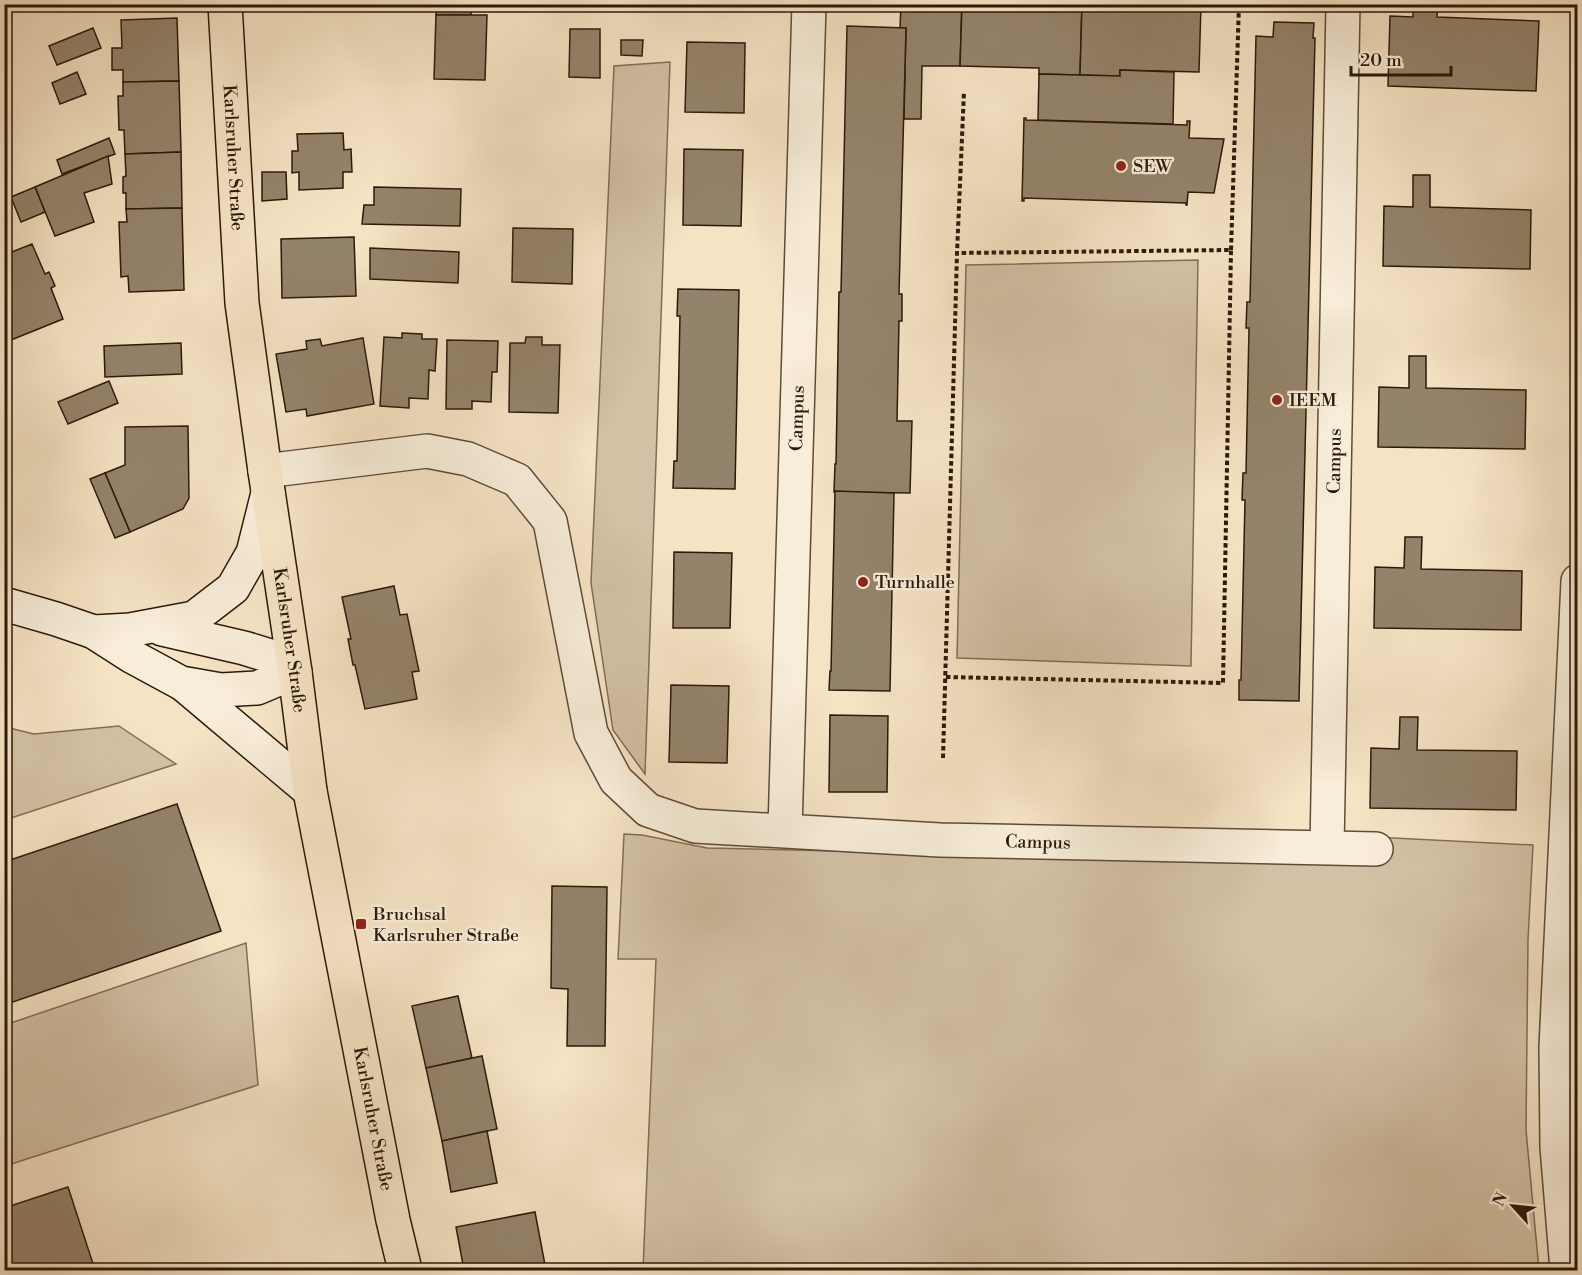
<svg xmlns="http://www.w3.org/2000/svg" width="1582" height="1275" font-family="'Libre Bodoni',serif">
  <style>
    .green { fill: #d3c1a5; stroke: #7f6e58; stroke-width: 1.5 }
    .building { fill: #94836b; stroke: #2b1a0b; stroke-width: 1.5 }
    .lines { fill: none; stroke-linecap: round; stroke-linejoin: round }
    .street-casing { stroke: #5e4c39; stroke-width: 36 }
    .secondary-casing { stroke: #2b1a0b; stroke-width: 36 }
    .primary-casing { stroke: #2b1a0b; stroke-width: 36 }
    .path { stroke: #2b1a0b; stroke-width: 4; stroke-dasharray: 4.5 3; stroke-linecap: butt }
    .street { stroke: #f8edd9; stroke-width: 33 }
    .secondary { stroke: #f8edd9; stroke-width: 33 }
    .primary { stroke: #f5e3c4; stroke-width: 33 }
    .poi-dot { fill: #8f2418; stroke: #f8edd9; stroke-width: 2 }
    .labels { text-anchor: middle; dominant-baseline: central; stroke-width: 4.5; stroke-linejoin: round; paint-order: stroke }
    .street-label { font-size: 18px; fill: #2b1a0b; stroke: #f8edd9 }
    .poi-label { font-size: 18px; fill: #2b1a0b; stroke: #f8edd9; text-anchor: start }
  </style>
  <rect width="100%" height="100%" fill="#f5e3c4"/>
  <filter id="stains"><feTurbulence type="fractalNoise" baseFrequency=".00333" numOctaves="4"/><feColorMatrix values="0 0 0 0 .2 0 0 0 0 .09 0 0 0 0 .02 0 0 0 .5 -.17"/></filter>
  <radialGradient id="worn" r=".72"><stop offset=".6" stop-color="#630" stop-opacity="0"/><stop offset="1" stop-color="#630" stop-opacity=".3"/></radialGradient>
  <g class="green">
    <polygon points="670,62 645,774 613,730 591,583 614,66"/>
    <polygon points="1198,260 1191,666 957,658 966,265"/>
    <polygon points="119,726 176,764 5,820 5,727 34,734"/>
    <polygon points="624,834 642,835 707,848 1372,864 1374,837 1533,845 1528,940 1526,1130 1539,1270 643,1270 656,959 618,959"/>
    <polygon points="246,943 258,1085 5,1166 5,1025"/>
  </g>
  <g class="building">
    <polygon points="436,4 472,4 471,15 436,15"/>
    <polygon points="901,4 962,4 960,66 922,66 921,119 904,119 906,28 900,28"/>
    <polygon points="962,4 1082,4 1080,75 1039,74 1039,68 960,66"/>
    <polygon points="1082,4 1201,4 1199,72 1120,70 1120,76 1080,75"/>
    <polygon points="1413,4 1438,4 1437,17 1539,21 1536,91 1388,86 1390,16 1413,17"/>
    <polygon points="436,15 487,15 485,80 434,79"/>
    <polygon points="177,18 179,81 123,82 123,70 112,70 112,48 122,48 121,20"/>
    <polygon points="1274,22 1314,23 1313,38 1315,38 1299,701 1239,700 1239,680 1241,680 1245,500 1242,500 1243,473 1246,473 1249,328 1246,328 1247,302 1250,302 1256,36 1273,37"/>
    <polygon points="847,26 906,28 899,294 902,294 902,321 899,321 897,421 912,421 910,493 834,492 835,464 836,464 839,292 841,292"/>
    <polygon points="93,28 101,48 57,65 49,46"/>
    <polygon points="570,29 600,29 600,78 569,77"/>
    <polygon points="621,40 643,40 642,56 621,55"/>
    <polygon points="687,42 745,43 744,113 685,112"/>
    <polygon points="1120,70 1174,72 1173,124 1038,120 1039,74 1120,76"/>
    <polygon points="77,72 86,94 60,104 52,83"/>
    <polygon points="179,81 181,152 125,154 124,130 119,130 118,96 123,96 123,82"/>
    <polygon points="1024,118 1026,118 1026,120 1187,125 1187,121 1190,121 1189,138 1224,139 1214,193 1188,192 1187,205 1186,205 1186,203 1024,198 1024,201 1022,201"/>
    <polygon points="343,133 344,150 351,149 352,172 343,172 343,188 299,190 299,172 292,173 292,151 298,151 297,134"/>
    <polygon points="109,138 115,154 62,174 57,160"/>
    <polygon points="684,149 743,150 741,226 683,225"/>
    <polygon points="181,152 182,208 126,209 126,193 123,193 123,177 126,176 125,154"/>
    <polygon points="108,156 112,184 84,193 94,222 55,236 35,187"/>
    <polygon points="262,172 286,172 287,199 262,201"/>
    <polygon points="1413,175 1430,175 1430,207 1531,210 1530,269 1383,266 1384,206 1413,207"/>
    <polygon points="35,187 45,212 21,222 11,197"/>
    <polygon points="374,187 461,189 460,226 362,224 364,205 374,205"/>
    <polygon points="182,208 184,290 129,292 128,276 121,277 119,222 127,222 126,209"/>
    <polygon points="513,228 573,229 572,284 512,282"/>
    <polygon points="354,237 356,296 282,298 281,239"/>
    <polygon points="32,244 45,274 49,272 55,286 51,288 63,319 6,342 4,338 4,255"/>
    <polygon points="370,248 459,252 458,283 370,279"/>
    <polygon points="678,289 739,290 735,489 673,488 674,461 677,461 680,316 677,316"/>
    <polygon points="402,333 422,334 422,339 437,339 435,371 429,370 428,399 409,398 409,408 380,406 384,337 402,338"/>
    <polygon points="526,337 542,337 542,345 560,345 558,413 509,412 510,343 525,343"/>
    <polygon points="363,338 374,404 307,416 306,409 286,412 276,354 307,349 306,341 320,339 322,346"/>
    <polygon points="447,340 498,341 497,372 492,372 491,402 472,401 472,409 446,409"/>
    <polygon points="181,343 182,374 105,377 104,346"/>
    <polygon points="1409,356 1426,356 1426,388 1526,390 1525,449 1378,447 1379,387 1409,388"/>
    <polygon points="109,381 118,403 68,424 58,402"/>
    <polygon points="188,426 189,498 183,509 130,532 105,473 125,465 125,427"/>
    <polygon points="105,473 130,532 115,538 90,479"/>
    <polygon points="835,491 894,493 890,691 829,690 830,671 831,671"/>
    <polygon points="1405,537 1422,537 1421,569 1522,571 1521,630 1374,628 1375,567 1404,568"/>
    <polygon points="674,552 732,553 730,628 673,628"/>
    <polygon points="394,586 400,615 407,614 419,671 412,672 417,699 365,709 355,665 353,665 348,639 351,639 342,597"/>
    <polygon points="671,685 729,686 727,763 669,762"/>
    <polygon points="830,715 888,716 887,792 829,792"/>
    <polygon points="1400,717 1418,717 1417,750 1517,751 1516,810 1370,808 1371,748 1399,749"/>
    <polygon points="177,804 221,931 4,1005 4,862"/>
    <polygon points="552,886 607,887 605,1046 567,1046 568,989 551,988"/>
    <polygon points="458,996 472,1058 426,1068 412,1006"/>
    <polygon points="482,1056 497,1129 442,1141 426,1068"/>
    <polygon points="487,1131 497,1183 451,1192 442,1141"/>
    <polygon points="68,1187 95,1270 4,1270 4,1208"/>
    <polygon points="535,1212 546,1270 464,1270 456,1227"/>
  </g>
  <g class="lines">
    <g class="street-casing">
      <g id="street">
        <path id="s1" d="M265 471 427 451 468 459 517 480 550 521 591 733 616 780 648 810 695 826 940 840 1376 849"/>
        <path id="s2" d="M785 830 809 4"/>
        <path id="s3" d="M1327 847 1343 4"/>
        <polyline points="1567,1270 1557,1147 1556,1047 1578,581"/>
      </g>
    </g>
    <g class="secondary-casing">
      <g id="secondary">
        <polyline points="4,604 56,619 94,632 133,657 181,683 221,690 257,688 295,672"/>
        <polyline points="162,629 244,648 293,663"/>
        <polyline points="94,632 130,630 194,618 233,588 253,553 268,493"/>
        <polyline points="183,684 310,791"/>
      </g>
    </g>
    <g class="primary-casing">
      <g id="primary">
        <path id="s4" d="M225 4 242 303 265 471 295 672 310 791 393 1220 405 1270"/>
      </g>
    </g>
    <g class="path">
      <polyline points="1231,250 1239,4"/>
      <polyline points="946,677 1223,683 1231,250 957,253"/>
      <polyline points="943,758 957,253 964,91"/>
    </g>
    <use href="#street" class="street"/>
    <use href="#secondary" class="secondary"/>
    <use href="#primary" class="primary"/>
  </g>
  <g class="poi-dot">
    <circle cx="1121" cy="166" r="6"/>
    <circle cx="1277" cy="400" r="6"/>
    <circle cx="863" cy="582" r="6"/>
    <rect x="355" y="918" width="12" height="12" rx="3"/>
  </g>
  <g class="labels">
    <g class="street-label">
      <text stroke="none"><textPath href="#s4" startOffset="154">Karlsruher Straße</textPath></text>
      <text stroke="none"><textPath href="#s2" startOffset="412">Campus</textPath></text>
      <text stroke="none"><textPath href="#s3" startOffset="386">Campus</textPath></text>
      <text stroke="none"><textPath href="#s4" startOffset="640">Karlsruher Straße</textPath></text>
      <text stroke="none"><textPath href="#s1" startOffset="1017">Campus</textPath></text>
      <text stroke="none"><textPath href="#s4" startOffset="1126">Karlsruher Straße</textPath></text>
    </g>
    <g class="poi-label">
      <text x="1133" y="166">SEW</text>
      <text x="1289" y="400">IEEM</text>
      <text x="875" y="582">Turnhalle</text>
      <text x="373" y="914">Bruchsal<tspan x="373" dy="21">Karlsruher Straße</tspan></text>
    </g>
  </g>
  <rect width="1582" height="1275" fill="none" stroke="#f5e3c4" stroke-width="24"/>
  <rect x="6" y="6" width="1570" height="1263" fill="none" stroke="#2b1a0b" stroke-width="3"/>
  <rect x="12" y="12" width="1558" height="1251" fill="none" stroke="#2b1a0b" stroke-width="1.5"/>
  <g transform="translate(1513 1206) rotate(297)" stroke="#f8edd9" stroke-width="4.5" paint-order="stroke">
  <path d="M0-4.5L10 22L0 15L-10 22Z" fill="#2b1a0b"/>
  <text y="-9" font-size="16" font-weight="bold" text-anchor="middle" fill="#2b1a0b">N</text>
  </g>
  <path d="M1351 66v9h100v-9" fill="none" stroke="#2b1a0b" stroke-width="3"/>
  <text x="1360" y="66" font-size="18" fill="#2b1a0b" stroke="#f8edd9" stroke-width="4.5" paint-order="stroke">20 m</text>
  <rect width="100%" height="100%" filter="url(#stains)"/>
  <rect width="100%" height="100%" fill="url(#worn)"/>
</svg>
